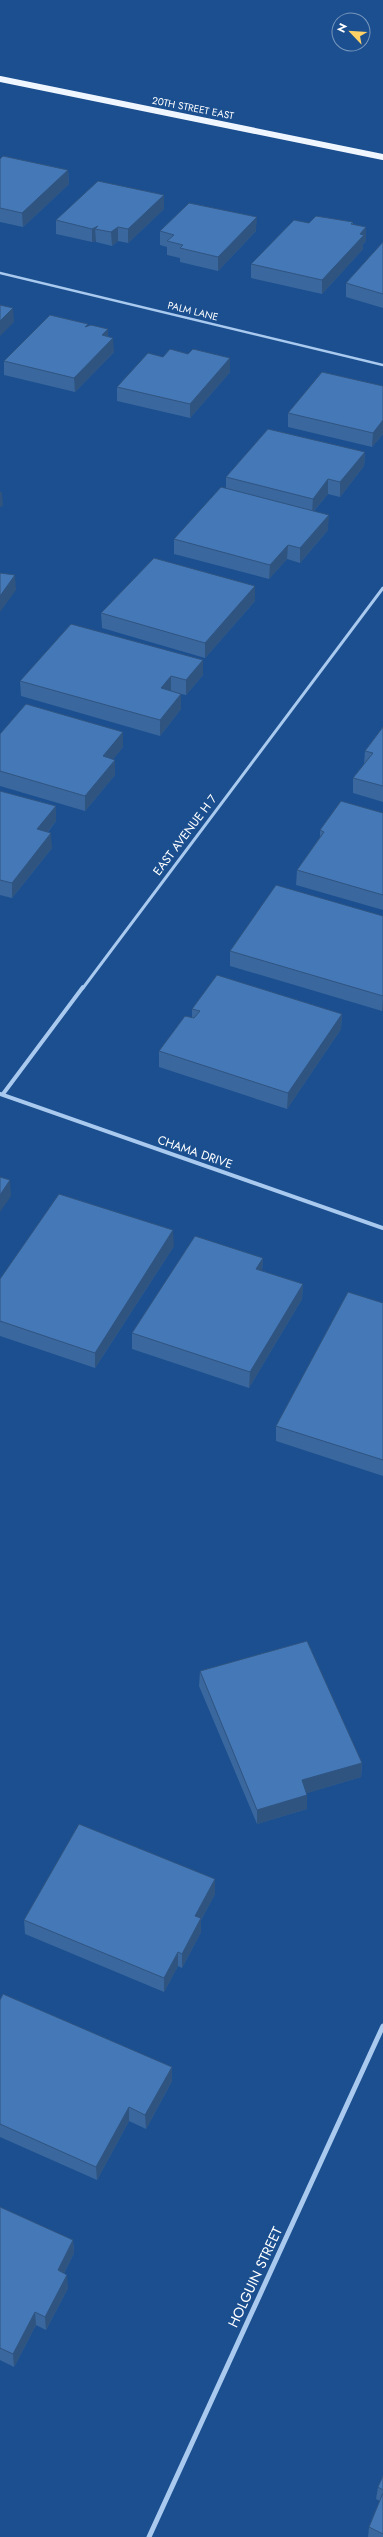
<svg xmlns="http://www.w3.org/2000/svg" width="383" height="2537" font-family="Jost,sans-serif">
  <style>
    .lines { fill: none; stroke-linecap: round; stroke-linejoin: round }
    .street-far3 { stroke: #a9c9ee; stroke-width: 2.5 }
    .street-far2 { stroke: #a9c9ee; stroke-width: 3 }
    .street-far1 { stroke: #a9c9ee; stroke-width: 4 }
    .street { stroke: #a9c9ee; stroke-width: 5 }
    .primary { stroke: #f0f6ff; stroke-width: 6 }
    .wall { fill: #3a679d }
    .shaded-wall { fill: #305480 }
    .building { fill: #4478b7; stroke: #305480 }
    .labels { text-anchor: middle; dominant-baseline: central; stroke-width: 4; stroke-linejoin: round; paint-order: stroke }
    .far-street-label { font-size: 10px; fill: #fff; stroke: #1b4f8f }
    .street-label { font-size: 12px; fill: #fff; stroke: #1b4f8f }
    .near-street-label { font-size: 14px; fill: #fff; stroke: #1b4f8f }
  </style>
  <rect width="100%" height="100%" fill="#1b4f8f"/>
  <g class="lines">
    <polyline class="street-far3" points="0,273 383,365"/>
    <polyline class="street-far2" points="83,988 383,588"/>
    <g class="street-far1">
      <polyline points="0,1094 383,1228"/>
      <polyline points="3,1094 83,987"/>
    </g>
    <polyline class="street" points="149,2537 383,2026"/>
    <polyline class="primary" points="0,79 383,157"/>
  </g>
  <g class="wall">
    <polygon points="0,159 68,170 69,184 23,227 0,222"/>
    <polygon points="164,209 128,243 118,241 112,246 96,242 96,241 92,242 56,234 56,220"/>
    <polygon points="353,222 353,224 366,241 363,244 363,249 322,294 251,278 251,264 309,223"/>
    <polygon points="160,231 256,231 218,271 180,262 180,258 167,255 167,247 160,245"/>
    <polygon points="383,242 383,308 346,297 346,283"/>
    <polygon points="88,326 108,329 108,337 114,352 75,392 4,375 4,361"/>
    <polygon points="188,354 230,358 230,372 190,418 117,401 117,387 163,357"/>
    <polygon points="383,386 383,434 372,447 288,427 288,413"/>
    <polygon points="365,452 364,466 340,497 328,494 314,511 328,530 300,563 287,559 269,579 174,554 174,539 226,488 226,477"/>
    <polygon points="255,586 255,601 205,658 102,628 101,613"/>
    <polygon points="203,660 203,675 186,695 181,694 181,709 160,736 21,696 20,681"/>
    <polygon points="383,727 383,802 353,793 353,778 364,764 365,751"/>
    <polygon points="0,734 123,747 113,759 115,760 115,775 85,811 0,786"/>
    <polygon points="0,791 56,806 56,821 48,832 52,848 12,898 0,895"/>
    <polygon points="383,813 383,910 296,885 297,870 320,837 320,830"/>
    <polygon points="383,916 383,1009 382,1011 230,966 230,951"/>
    <polygon points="192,1009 342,1014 341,1029 287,1109 159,1067 159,1051 192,1018"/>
    <polygon points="174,1246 95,1368 0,1336 0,1279"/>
    <polygon points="263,1258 262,1271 303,1284 302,1299 249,1388 132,1349 132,1333"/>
    <polygon points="383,1303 383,1476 276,1441 276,1426"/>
    <polygon points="200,1671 362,1763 361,1777 307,1793 307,1809 257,1824 199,1686"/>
    <polygon points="215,1879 215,1894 201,1920 201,1932 182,1968 178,1966 164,1992 25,1934 24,1920"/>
    <polygon points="0,2000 172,2067 172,2081 146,2129 129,2121 97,2180 0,2137"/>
    <polygon points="0,2207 73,2240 74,2253 64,2273 68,2288 46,2330 36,2325 14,2367 0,2360"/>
    <polygon points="383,2476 383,2537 368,2537 369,2527 380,2501 376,2499 378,2487"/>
  </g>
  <g class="shaded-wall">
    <polygon points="68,170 69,184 23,227 22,213"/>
    <polygon points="164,195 164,209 128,243 128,229"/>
    <polygon points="257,217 256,231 218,271 218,257"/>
    <polygon points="98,226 95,229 96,241 92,242 92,229"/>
    <polygon points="118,227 118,241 112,246 111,232"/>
    <polygon points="366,227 366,241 363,244 363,249 322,294 322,280"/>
    <polygon points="13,308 14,322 0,336 0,321"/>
    <polygon points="108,329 108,343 102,335"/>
    <polygon points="113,338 114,352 75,392 74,378"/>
    <polygon points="230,358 230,372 190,418 190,404"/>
    <polygon points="383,420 383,434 372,447 373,433"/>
    <polygon points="365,452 364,466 340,497 340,482"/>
    <polygon points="328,479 328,494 312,513 313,499"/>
    <polygon points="0,492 2,492 3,506 0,507"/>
    <polygon points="329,515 328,530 300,563 300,548"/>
    <polygon points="288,545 287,559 269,579 270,565"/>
    <polygon points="15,575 16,590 0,612 0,596"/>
    <polygon points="255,586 255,601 205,658 205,643"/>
    <polygon points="203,660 203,675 186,695 186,680"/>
    <polygon points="171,676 171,691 161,688"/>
    <polygon points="181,694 181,709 160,736 160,720"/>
    <polygon points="123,732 123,747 103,772 103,756"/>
    <polygon points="115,760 115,775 85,811 85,796"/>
    <polygon points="56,806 56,821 38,844 37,829"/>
    <polygon points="51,833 52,848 12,898 12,883"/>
    <polygon points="383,995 383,1009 382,1011 383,996"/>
    <polygon points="342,1014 341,1029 287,1109 288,1093"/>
    <polygon points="10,1180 11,1196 0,1212 0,1195"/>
    <polygon points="173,1230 174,1246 95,1368 95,1353"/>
    <polygon points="263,1258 262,1273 256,1269"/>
    <polygon points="303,1284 302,1299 249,1388 250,1372"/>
    <polygon points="362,1763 361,1777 301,1795 302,1780"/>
    <polygon points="307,1795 307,1809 257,1824 257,1810"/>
    <polygon points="215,1879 215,1894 201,1920 201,1932 182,1968 182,1954 195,1916"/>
    <polygon points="178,1952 178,1966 164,1992 164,1978"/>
    <polygon points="172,2067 172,2081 146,2129 145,2115"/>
    <polygon points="129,2107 129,2121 97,2180 96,2167"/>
    <polygon points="73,2240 74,2253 59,2283 58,2270"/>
    <polygon points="67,2275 68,2288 46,2330 45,2317"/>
    <polygon points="35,2312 36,2325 14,2367 13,2354"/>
  </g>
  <g class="building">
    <polygon points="3,156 68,170 22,213 0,208 0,159"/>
    <polygon points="98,181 164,195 128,229 118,227 111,232 95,229 98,226 92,229 56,220"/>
    <polygon points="189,203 257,217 218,257 180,248 183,245 167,241 174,235 160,231"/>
    <polygon points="316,216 353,222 351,224 366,227 360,234 364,235 322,280 251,264 294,220 309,223"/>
    <polygon points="383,242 383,294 346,283"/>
    <polygon points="0,305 13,308 0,321"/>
    <polygon points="50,315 88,324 85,327 91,325 108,329 102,335 113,338 74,378 4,361"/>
    <polygon points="170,349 188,354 193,349 230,358 190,404 117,387 148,353 163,357"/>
    <polygon points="322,372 383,386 383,420 373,433 288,413"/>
    <polygon points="268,429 365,452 340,482 328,479 313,499 226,477"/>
    <polygon points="221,487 329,515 300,548 288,545 270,565 174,539"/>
    <polygon points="154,558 255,586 205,643 101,613"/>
    <polygon points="0,573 15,575 0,596"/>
    <polygon points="71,624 203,660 186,680 171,676 161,688 181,694 160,720 20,681"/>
    <polygon points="26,704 123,732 103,756 115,760 85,796 0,771 0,734"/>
    <polygon points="383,727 383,786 353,778 373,753 365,751"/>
    <polygon points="0,791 56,806 37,829 51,833 12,883 0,880"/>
    <polygon points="341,801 383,813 383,895 297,870 324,832 320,830"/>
    <polygon points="276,885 383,916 383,996 230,951"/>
    <polygon points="217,975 342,1014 288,1093 159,1051 185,1016 194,1018 200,1011 192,1009"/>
    <polygon points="0,1177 10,1180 0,1195"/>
    <polygon points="59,1194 173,1230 95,1353 0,1321 0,1279"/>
    <polygon points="195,1236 263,1258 256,1269 303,1284 250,1372 132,1333"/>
    <polygon points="348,1292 383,1303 383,1460 276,1426"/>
    <polygon points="307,1641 362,1763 302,1780 307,1795 257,1810 200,1671"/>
    <polygon points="79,1824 215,1879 195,1916 201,1918 182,1954 178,1952 164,1978 24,1920"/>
    <polygon points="3,1994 172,2067 145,2115 129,2107 96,2167 0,2124 0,2000"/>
    <polygon points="0,2207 73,2240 58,2270 67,2275 45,2317 35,2312 13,2354 0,2348"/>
    <polygon points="383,2476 383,2490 378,2487"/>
    <polygon points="383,2493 383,2534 369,2527"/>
  </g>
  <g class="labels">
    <g class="far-street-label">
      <text transform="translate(193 108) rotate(11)">20TH STREET EAST</text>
      <text transform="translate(193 311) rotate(14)">PALM LANE</text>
    </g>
    <g class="street-label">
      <text transform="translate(185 835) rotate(-53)">EAST AVENUE H 7</text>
      <text transform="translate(195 1152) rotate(19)">CHAMA DRIVE</text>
    </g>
    <g class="near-street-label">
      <text transform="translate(255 2277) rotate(-65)">HOLGUIN STREET</text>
    </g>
  </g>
  <g transform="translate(351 32) rotate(295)"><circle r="19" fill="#1b4f8f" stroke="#7695bc"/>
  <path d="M0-3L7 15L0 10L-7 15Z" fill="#ffd166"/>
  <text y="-6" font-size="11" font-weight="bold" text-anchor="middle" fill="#ffffff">N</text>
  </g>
</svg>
